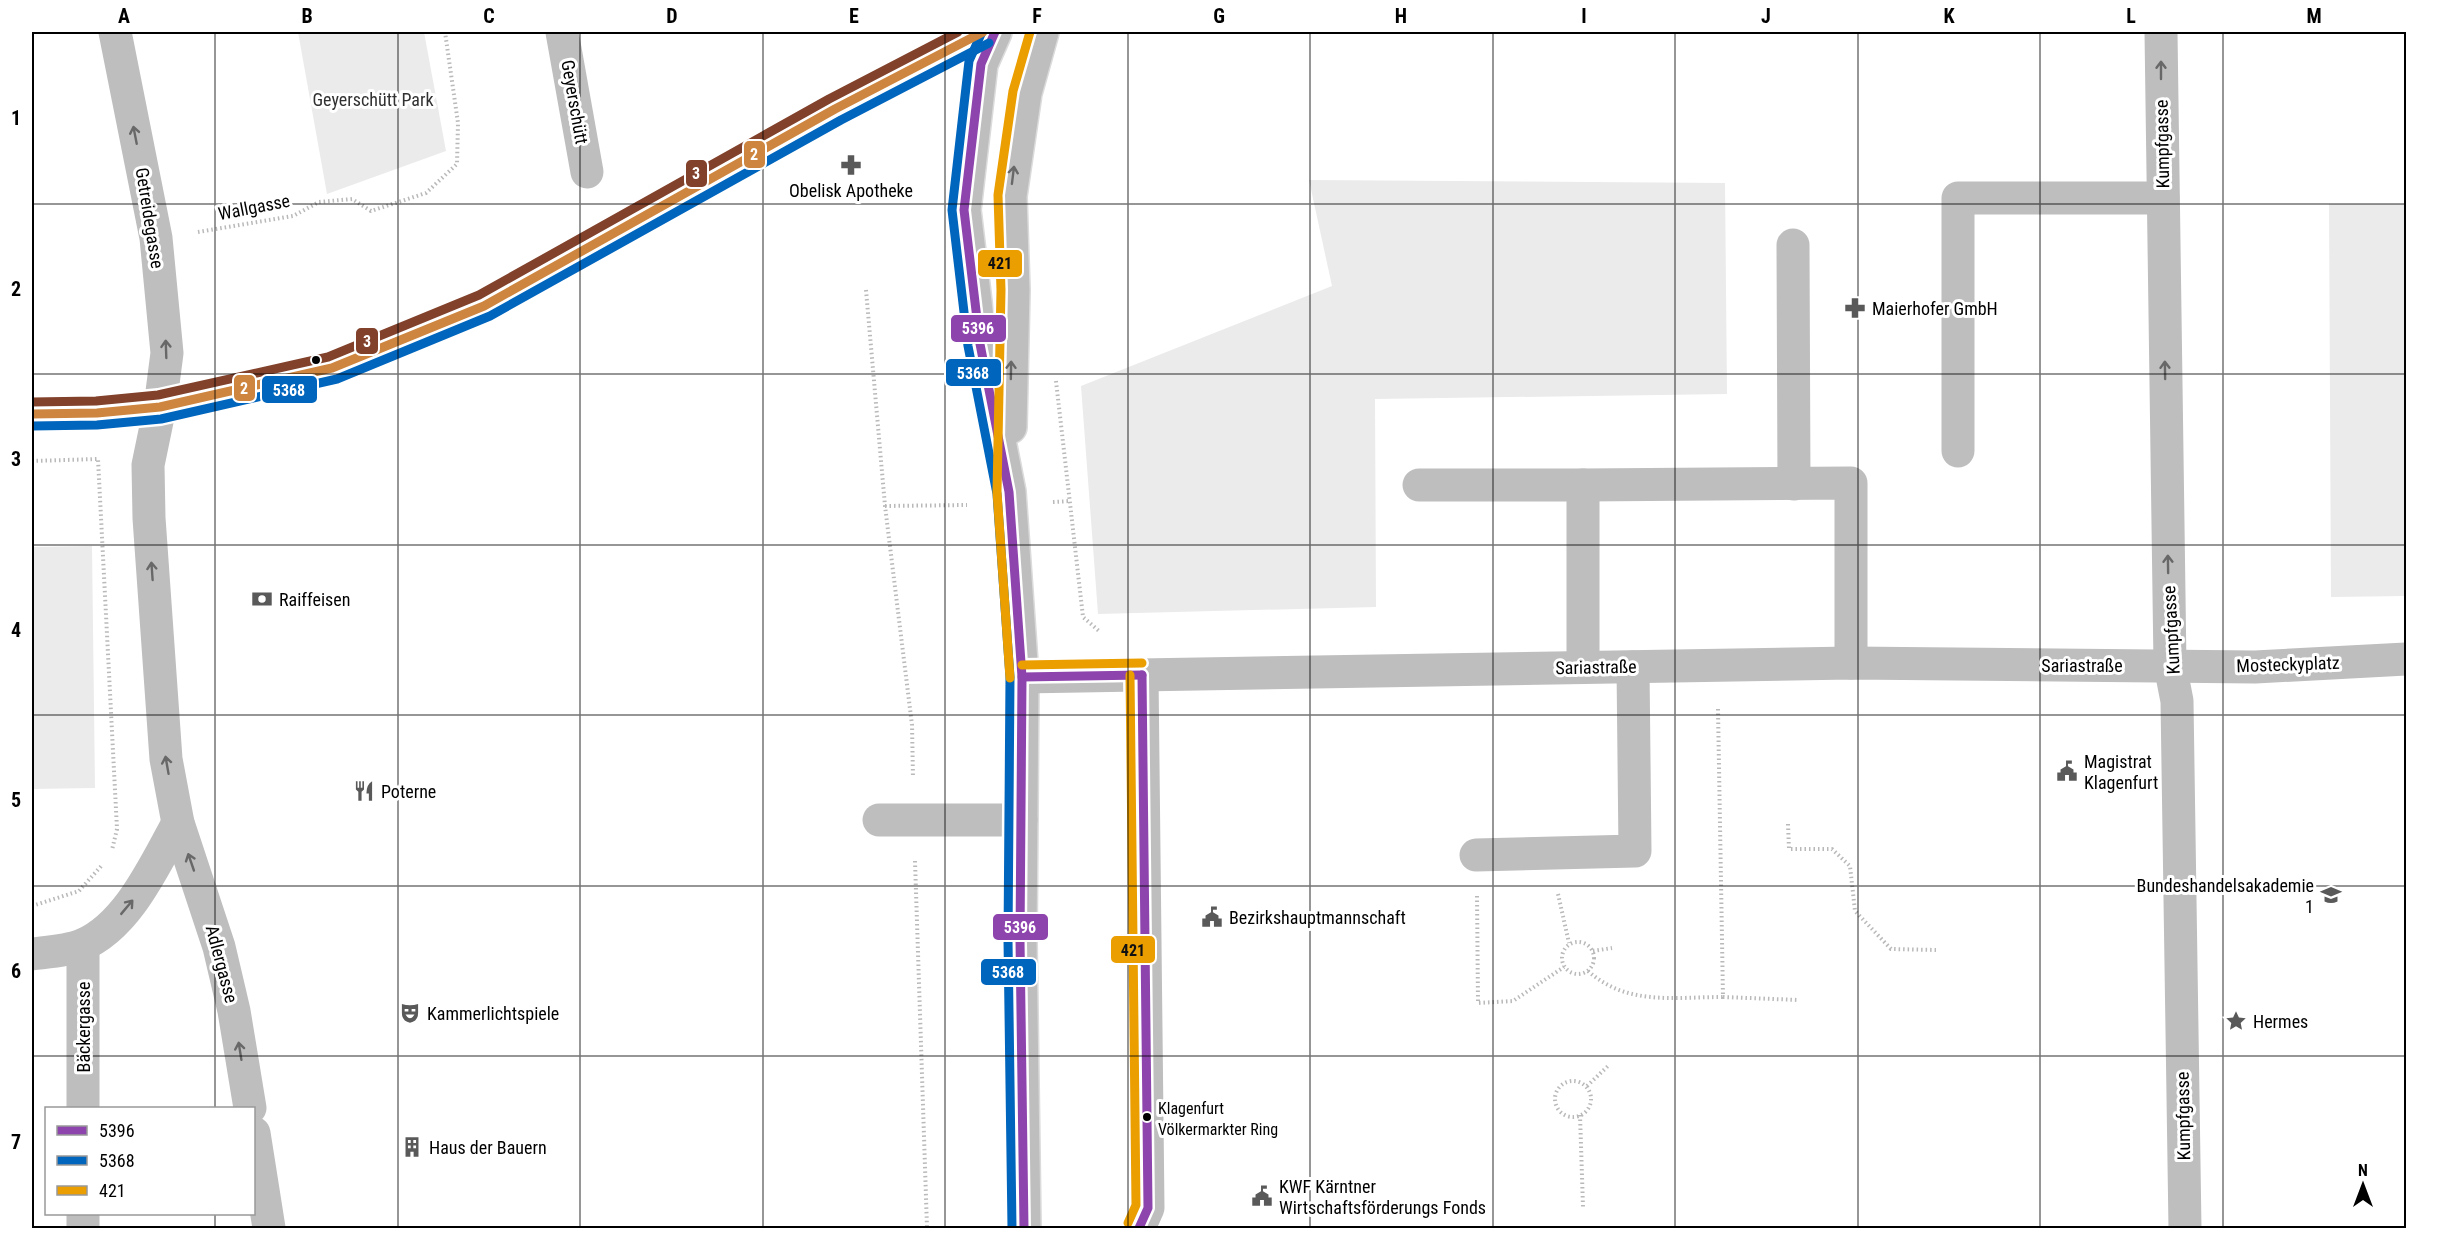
<svg xmlns="http://www.w3.org/2000/svg" width="2438" height="1260" font-family="'Roboto Condensed',sans-serif">
  <style>
    .green { fill: #ebebeb }
    .lines { fill: none; stroke-linecap: round; stroke-linejoin: round }
    .major-casing { stroke: #dbdbdb; stroke-width: 36 }
    .path { stroke: #b9b9b9; stroke-width: 4; stroke-dasharray: 1.5 3; stroke-linecap: butt }
    .minor { stroke: #bebebe; stroke-width: 33 }
    .major { stroke: #bebebe; stroke-width: 33 }
    .bus-1-casing { stroke: #fff; stroke-width: 14 }
    .bus-2-casing { stroke: #fff; stroke-width: 14 }
    .bus-3-casing { stroke: #fff; stroke-width: 14 }
    .bus-4-casing { stroke: #fff; stroke-width: 14 }
    .bus-5-casing { stroke: #fff; stroke-width: 14 }
    .bus-1 { stroke: #8e44ad; stroke-width: 9 }
    .bus-2 { stroke: #0065bd; stroke-width: 9 }
    .bus-3 { stroke: #eb9e00; stroke-width: 9 }
    .bus-4 { stroke: #cd853f; stroke-width: 9 }
    .bus-5 { stroke: #81412b; stroke-width: 9 }
    .oneway { stroke: #686868 }
    .grid { fill: none; stroke: #000; stroke-width: 1.5; stroke-opacity: 0.55 }
    .bus-dot { fill: #000; stroke: #fff; stroke-width: 2 }
    .labels { text-anchor: middle; dominant-baseline: central; stroke-width: 6; stroke-linejoin: round; paint-order: stroke }
    .bus-label { font-size: 16px; fill: #000; stroke: #fff; text-anchor: start }
    .park-label { font-size: 18px; fill: #313131; stroke: #fff }
    .street-label { font-size: 18px; fill: #000; stroke: #fff }
    .poi-label { font-size: 18px; fill: #000; stroke: #fff; text-anchor: start }
    .line-badge { stroke: #fff; stroke-width: 2 }
    .badge-label { font-size: 16px; text-anchor: middle; font-weight: bold; fill: #fff }
    .pale-badge-label { font-size: 16px; text-anchor: middle; font-weight: bold; fill: #111 }
    .neatline { fill: none; stroke: #000; stroke-width: 2 }
    .grid-label { font-size: 20px; text-anchor: middle; font-weight: bold; fill: #000 }
  </style>
  <rect width="100%" height="100%" fill="#fff"/>
  <g class="green">
    <polygon points="298,32 424,32 446,151 327,194"/>
    <polygon points="1309,180 1725,183 1727,394 1375,399 1376,607 1098,614 1081,386 1332,286"/>
    <polygon points="2329,204 2406,204 2406,596 2331,597"/>
    <polygon points="92,546 95,788 32,789 32,547"/>
  </g>
  <g class="lines">
    <g class="major-casing">
      <g id="major">
        <polyline points="995,32 981,64 964,210 980,344 1009,492 1022,677 1020,940 1024,1228"/>
        <polyline points="1010,427 1013,290 1010,196 1025,93 1042,32"/>
      </g>
    </g>
    <g class="path">
      <polyline points="198,232 293,216 319,202 352,199 371,211 426,193 457,164 458,123 445,32"/>
      <polyline points="866,290 885,506 912,725 913,778"/>
      <polyline points="1056,381 1083,617 1099,631"/>
      <polyline points="32,461 98,459 117,829 112,850"/>
      <polyline points="1053,502 1070,501"/>
      <polyline points="885,506 967,505"/>
      <polyline points="1718,709 1723,997 1799,1000"/>
      <polyline points="1788,824 1789,849 1832,849 1850,866 1855,911 1891,949 1936,950"/>
      <polyline points="915,861 927,1228"/>
      <polyline points="1558,894 1569,943"/>
      <polyline points="1477,896 1478,1003 1513,1001 1564,967"/>
      <polyline points="32,906 79,891 103,864"/>
      <circle cx="1578" cy="958" r="16"/>
      <polyline points="1593,951 1612,948"/>
      <path d="M1588 971C1627 1006 1674 997 1723 997"/>
      <circle cx="1573" cy="1099" r="18"/>
      <polyline points="1587,1086 1608,1066"/>
      <polyline points="1580,1115 1583,1207"/>
    </g>
    <g class="minor">
      <polyline points="115,32 156,238 167,353 160,407 148,465 149,518 166,759 178,823 219,947 234,1011 250,1108"/>
      <polyline points="562,32 587,172"/>
      <polyline points="2161,32 2170,665 2177,701 2185,1228"/>
      <polyline points="1793,245 1794,484"/>
      <polyline points="32,414 97,413 160,407 332,368 484,306 835,109 983,32"/>
      <polyline points="1958,451 1958,198 2163,198"/>
      <polyline points="1419,485 1583,485 1583,667"/>
      <polyline points="1583,485 1851,483 1851,663"/>
      <polyline points="1022,677 1851,663 2255,667 2406,659"/>
      <polyline points="879,820 1021,820"/>
      <polyline points="1476,855 1635,851 1633,667"/>
      <polyline points="83,945 83,1108"/>
      <path d="M32 954C48 952 67 951 82 945 128 926 155 864 178 823"/>
      <polyline points="254,1133 269,1228"/>
      <polyline points="83,1214 83,1228"/>
      <polyline points="1139,1228 1148,1208 1142,675"/>
    </g>
    <use href="#major" class="major"/>
    <g class="bus-1-casing">
      <g id="bus-1">
        <polyline points="995,32 981,64 964,210 980,344 1009,492 1022,677 1020,940 1024,1228"/>
        <polyline points="1022,677 1142,675"/>
        <polyline points="1139,1228 1148,1208 1142,675"/>
      </g>
    </g>
    <g class="bus-2-casing">
      <g id="bus-2">
        <polyline points="982,32 969,61 952,210 968,346 997,494 1010,677 1008,940 1012,1228"/>
        <polyline points="32,426 97,425 161,419 337,379 490,316 841,120 989,43"/>
      </g>
    </g>
    <g class="bus-3-casing">
      <g id="bus-3">
        <polyline points="1022,665 1142,663"/>
        <polyline points="1010,678 997,492 1001,290 998,195 1013,91 1030,32"/>
        <polyline points="1128,1223 1136,1205 1130,675"/>
      </g>
    </g>
    <g class="bus-4-casing">
      <polyline id="bus-4" points="32,414 97,413 160,407 332,368 484,306 835,109 983,32"/>
    </g>
    <g class="bus-5-casing">
      <polyline id="bus-5" points="32,402 96,401 158,395 328,357 479,295 829,99 958,32"/>
    </g>
    <use href="#bus-1" class="bus-1"/>
    <use href="#bus-2" class="bus-2"/>
    <use href="#bus-3" class="bus-3"/>
    <use href="#bus-4" class="bus-4"/>
    <use href="#bus-5" class="bus-5"/>
  </g>
  <defs><path id="oneway-shaft" d="M-6 0H5M1.5-3L5.5 0L1.5 3" fill="none" stroke-width="1.6" stroke-linecap="round" stroke-linejoin="round" transform="scale(1.5)"/></defs>
  <g class="oneway">
    <use href="#oneway-shaft" transform="translate(2161 70) rotate(-90)"/>
    <use href="#oneway-shaft" transform="translate(135 135) rotate(-101)"/>
    <use href="#oneway-shaft" transform="translate(1013 175) rotate(-83)"/>
    <use href="#oneway-shaft" transform="translate(166 349) rotate(-92)"/>
    <use href="#oneway-shaft" transform="translate(1011 370) rotate(-89)"/>
    <use href="#oneway-shaft" transform="translate(2165 370) rotate(-91)"/>
    <use href="#oneway-shaft" transform="translate(2168 564) rotate(-91)"/>
    <use href="#oneway-shaft" transform="translate(152 571) rotate(-94)"/>
    <use href="#oneway-shaft" transform="translate(167 765) rotate(-100)"/>
    <use href="#oneway-shaft" transform="translate(191 862) rotate(-109)"/>
    <use href="#oneway-shaft" transform="translate(127 907) rotate(-50)"/>
    <use href="#oneway-shaft" transform="translate(240 1051) rotate(-99)"/>
  </g>
  <path class="grid" d="M215 32V1108M398 32V1228M580 32V1228M763 32V1228M945 32V1228M1128 32V1228M1310 32V1228M1493 32V1228M1675 32V1228M1858 32V1228M2040 32V1228M2223 32V1228M32 204H2406M32 374H2406M32 545H2406M32 715H2406M32 886H2406M32 1056H2406M215 1214V1228"/>
  <defs>
    <g id="pharmacy-bare" transform="scale(1.62)"><path d="M-2-6h4v4h4v4h-4v4h-4v-4h-4v-4h4Z" fill="#595959" stroke="#fff" stroke-width="2.5" paint-order="stroke"/></g>
    <g id="bank-bare" transform="scale(1.62)"><path d="M-6-4H6V4H-6ZM0-2.3a2.3 2.3 0 1 0 0 4.6a2.3 2.3 0 1 0 0-4.6Z" fill="#595959" stroke="#fff" stroke-width="2.5" paint-order="stroke"/></g>
    <g id="civic-bare" transform="scale(1.62)"><path d="M-.6-6.5H3V-4.5H.6V-3L4-1V1h2V6H-6V1h2V-1L-.6-3ZM-1.2 2.5V6h2.4V2.5Z" fill="#595959" stroke="#fff" stroke-width="2.5" paint-order="stroke"/></g>
    <g id="restaurant-bare" transform="scale(1.62)"><path d="M-5-6h1v4h1v-4h1v4h1v-4h1v5L-1.5 .5V6h-2V.5L-5-1ZM5-6V6H3V1.5H1.5Q1.5-4 5-6Z" fill="#595959" stroke="#fff" stroke-width="2.5" paint-order="stroke"/></g>
    <g id="school-bare" transform="scale(1.62)"><path d="M0-5L7-2L0 1L-7-2ZM-4 1L0 2.5L4 1V4Q0 6-4 4Z" fill="#595959" stroke="#fff" stroke-width="2.5" paint-order="stroke"/></g>
    <g id="theatre-bare" transform="scale(1.62)"><path d="M-5-5.5Q0-4 5-5.5V0Q5 5 0 6Q-5 5-5 0ZM-3.3-2.5H-1v1.5H-3.3ZM1-2.5H3.3v1.5H1ZM-2.8 1Q0 5.5 2.8 1Z" fill="#595959" stroke="#fff" stroke-width="2.5" paint-order="stroke"/></g>
    <g id="sight-bare" transform="scale(1.62)"><path d="M0-6L1.8-2.2L6-1.7L2.9 1.2L3.7 5.4L0 3.3L-3.7 5.4L-2.9 1.2L-6-1.7L-1.8-2.2Z" fill="#595959" stroke="#fff" stroke-width="2.5" paint-order="stroke"/></g>
    <g id="building-bare" transform="scale(1.62)"><path d="M-4-6H4V6H1V3H-1V6H-4ZM-2.5-4.3h1.7v1.8h-1.7ZM.8-4.3h1.7v1.8H.8ZM-2.5-1h1.7V.8h-1.7ZM.8-1h1.7V.8H.8Z" fill="#595959" stroke="#fff" stroke-width="2.5" paint-order="stroke"/></g>
  </defs>
  <g fill-rule="evenodd">
    <use href="#pharmacy-bare" x="851" y="165"/>
    <use href="#pharmacy-bare" x="1855" y="308"/>
    <use href="#bank-bare" x="262" y="599"/>
    <use href="#civic-bare" x="2067" y="771"/>
    <use href="#restaurant-bare" x="364" y="791"/>
    <use href="#school-bare" x="2331" y="895"/>
    <use href="#civic-bare" x="1212" y="917"/>
    <use href="#theatre-bare" x="410" y="1013"/>
    <use href="#sight-bare" x="2236" y="1021"/>
    <use href="#building-bare" x="412" y="1147"/>
    <use href="#civic-bare" x="1262" y="1196"/>
  </g>
  <g class="bus-dot">
    <circle cx="316" cy="360" r="5"/>
    <circle cx="1147" cy="1117" r="5"/>
  </g>
  <g class="labels">
    <g class="bus-label">
      <text x="1158" y="1108">Klagenfurt<tspan x="1158" dy="21">Völkermarkter Ring</tspan></text>
    </g>
    <g class="park-label">
      <text x="373" y="99">Geyerschütt Park</text>
    </g>
    <g class="street-label">
      <text transform="translate(575 102) rotate(80)">Geyerschütt</text>
      <text transform="translate(2162 144) rotate(-91)">Kumpfgasse</text>
      <text transform="translate(254 207) rotate(-11)">Wallgasse</text>
      <text transform="translate(150 218) rotate(81)">Getreidegasse</text>
      <text transform="translate(2171 630) rotate(-93)">Kumpfgasse</text>
      <text transform="translate(2288 664) rotate(-2)">Mosteckyplatz</text>
      <text x="2082" y="665">Sariastraße</text>
      <text transform="translate(1596 667) rotate(-1)">Sariastraße</text>
      <text transform="translate(222 964) rotate(75)">Adlergasse</text>
      <text transform="translate(83 1027) rotate(-90)">Bäckergasse</text>
      <text transform="translate(2183 1116) rotate(-91)">Kumpfgasse</text>
    </g>
    <g class="poi-label">
      <text x="851" y="190" text-anchor="middle">Obelisk Apotheke</text>
      <text x="1872" y="308">Maierhofer GmbH</text>
      <text x="279" y="599">Raiffeisen</text>
      <text x="2084" y="761">Magistrat<tspan x="2084" dy="21">Klagenfurt</tspan></text>
      <text x="381" y="791">Poterne</text>
      <text x="2314" y="885" text-anchor="end">Bundeshandelsakademie<tspan x="2314" dy="21">1</tspan></text>
      <text x="1229" y="917">Bezirkshauptmannschaft</text>
      <text x="427" y="1013">Kammerlichtspiele</text>
      <text x="2253" y="1021">Hermes</text>
      <text x="429" y="1147">Haus der Bauern</text>
      <text x="1279" y="1186">KWF Kärntner<tspan x="1279" dy="21">Wirtschaftsförderungs Fonds</tspan></text>
    </g>
  </g>
  <g class="line-badge">
    <rect x="743" y="140" width="23" height="29" rx="6" fill="#cd853f"/>
    <rect x="685" y="159" width="23" height="29" rx="6" fill="#81412b"/>
    <rect x="977" y="249" width="46" height="29" rx="6" fill="#eb9e00"/>
    <rect x="950" y="314" width="57" height="29" rx="6" fill="#8e44ad"/>
    <rect x="355" y="327" width="24" height="28" rx="6" fill="#81412b"/>
    <rect x="945" y="358" width="57" height="29" rx="6" fill="#0065bd"/>
    <rect x="233" y="374" width="23" height="28" rx="6" fill="#cd853f"/>
    <rect x="261" y="375" width="57" height="29" rx="6" fill="#0065bd"/>
    <rect x="992" y="913" width="57" height="28" rx="6" fill="#8e44ad"/>
    <rect x="1110" y="935" width="46" height="29" rx="6" fill="#eb9e00"/>
    <rect x="980" y="958" width="57" height="28" rx="6" fill="#0065bd"/>
  </g>
  <g class="badge-label">
    <text x="754" y="160">2</text>
    <text x="696" y="179">3</text>
    <text x="978" y="334">5396</text>
    <text x="367" y="347">3</text>
    <text x="973" y="379">5368</text>
    <text x="244" y="394">2</text>
    <text x="289" y="396">5368</text>
    <text x="1020" y="933">5396</text>
    <text x="1008" y="978">5368</text>
  </g>
  <g class="pale-badge-label">
    <text x="1000" y="269">421</text>
    <text x="1133" y="956">421</text>
  </g>
  <rect width="2438" height="1260" fill="none" stroke="#ffffff" stroke-width="66"/>
  <rect x="45" y="1107" width="210" height="108" fill="#ffffff" stroke="#999999" stroke-width="1.5"/>
  <rect x="57" y="1126" width="30" height="9" fill="#8e44ad" stroke="#999999" stroke-width="1.5"/>
  <text x="99" y="1137" font-size="18" fill="#000000">5396</text>
  <rect x="57" y="1156" width="30" height="9" fill="#0065bd" stroke="#999999" stroke-width="1.5"/>
  <text x="99" y="1167" font-size="18" fill="#000000">5368</text>
  <rect x="57" y="1186" width="30" height="9" fill="#eb9e00" stroke="#999999" stroke-width="1.5"/>
  <text x="99" y="1197" font-size="18" fill="#000000">421</text>
  <g transform="translate(2363 1185)" stroke="#ffffff" stroke-width="4.5" paint-order="stroke">
  <path d="M0-4.5L10 22L0 15L-10 22Z" fill="#000000"/>
  <text y="-9" font-size="16" font-weight="bold" text-anchor="middle" fill="#000000">N</text>
  </g>
  <rect x="33" y="33" width="2372" height="1194" class="neatline"/>
  <g class="grid-label">
    <text x="124" y="23">A</text>
    <text x="307" y="23">B</text>
    <text x="489" y="23">C</text>
    <text x="672" y="23">D</text>
    <text x="854" y="23">E</text>
    <text x="1037" y="23">F</text>
    <text x="1219" y="23">G</text>
    <text x="1401" y="23">H</text>
    <text x="1584" y="23">I</text>
    <text x="1766" y="23">J</text>
    <text x="1949" y="23">K</text>
    <text x="2131" y="23">L</text>
    <text x="2314" y="23">M</text>
    <text x="16" y="125">1</text>
    <text x="16" y="296">2</text>
    <text x="16" y="466">3</text>
    <text x="16" y="637">4</text>
    <text x="16" y="807">5</text>
    <text x="16" y="978">6</text>
    <text x="16" y="1149">7</text>
  </g>
</svg>
